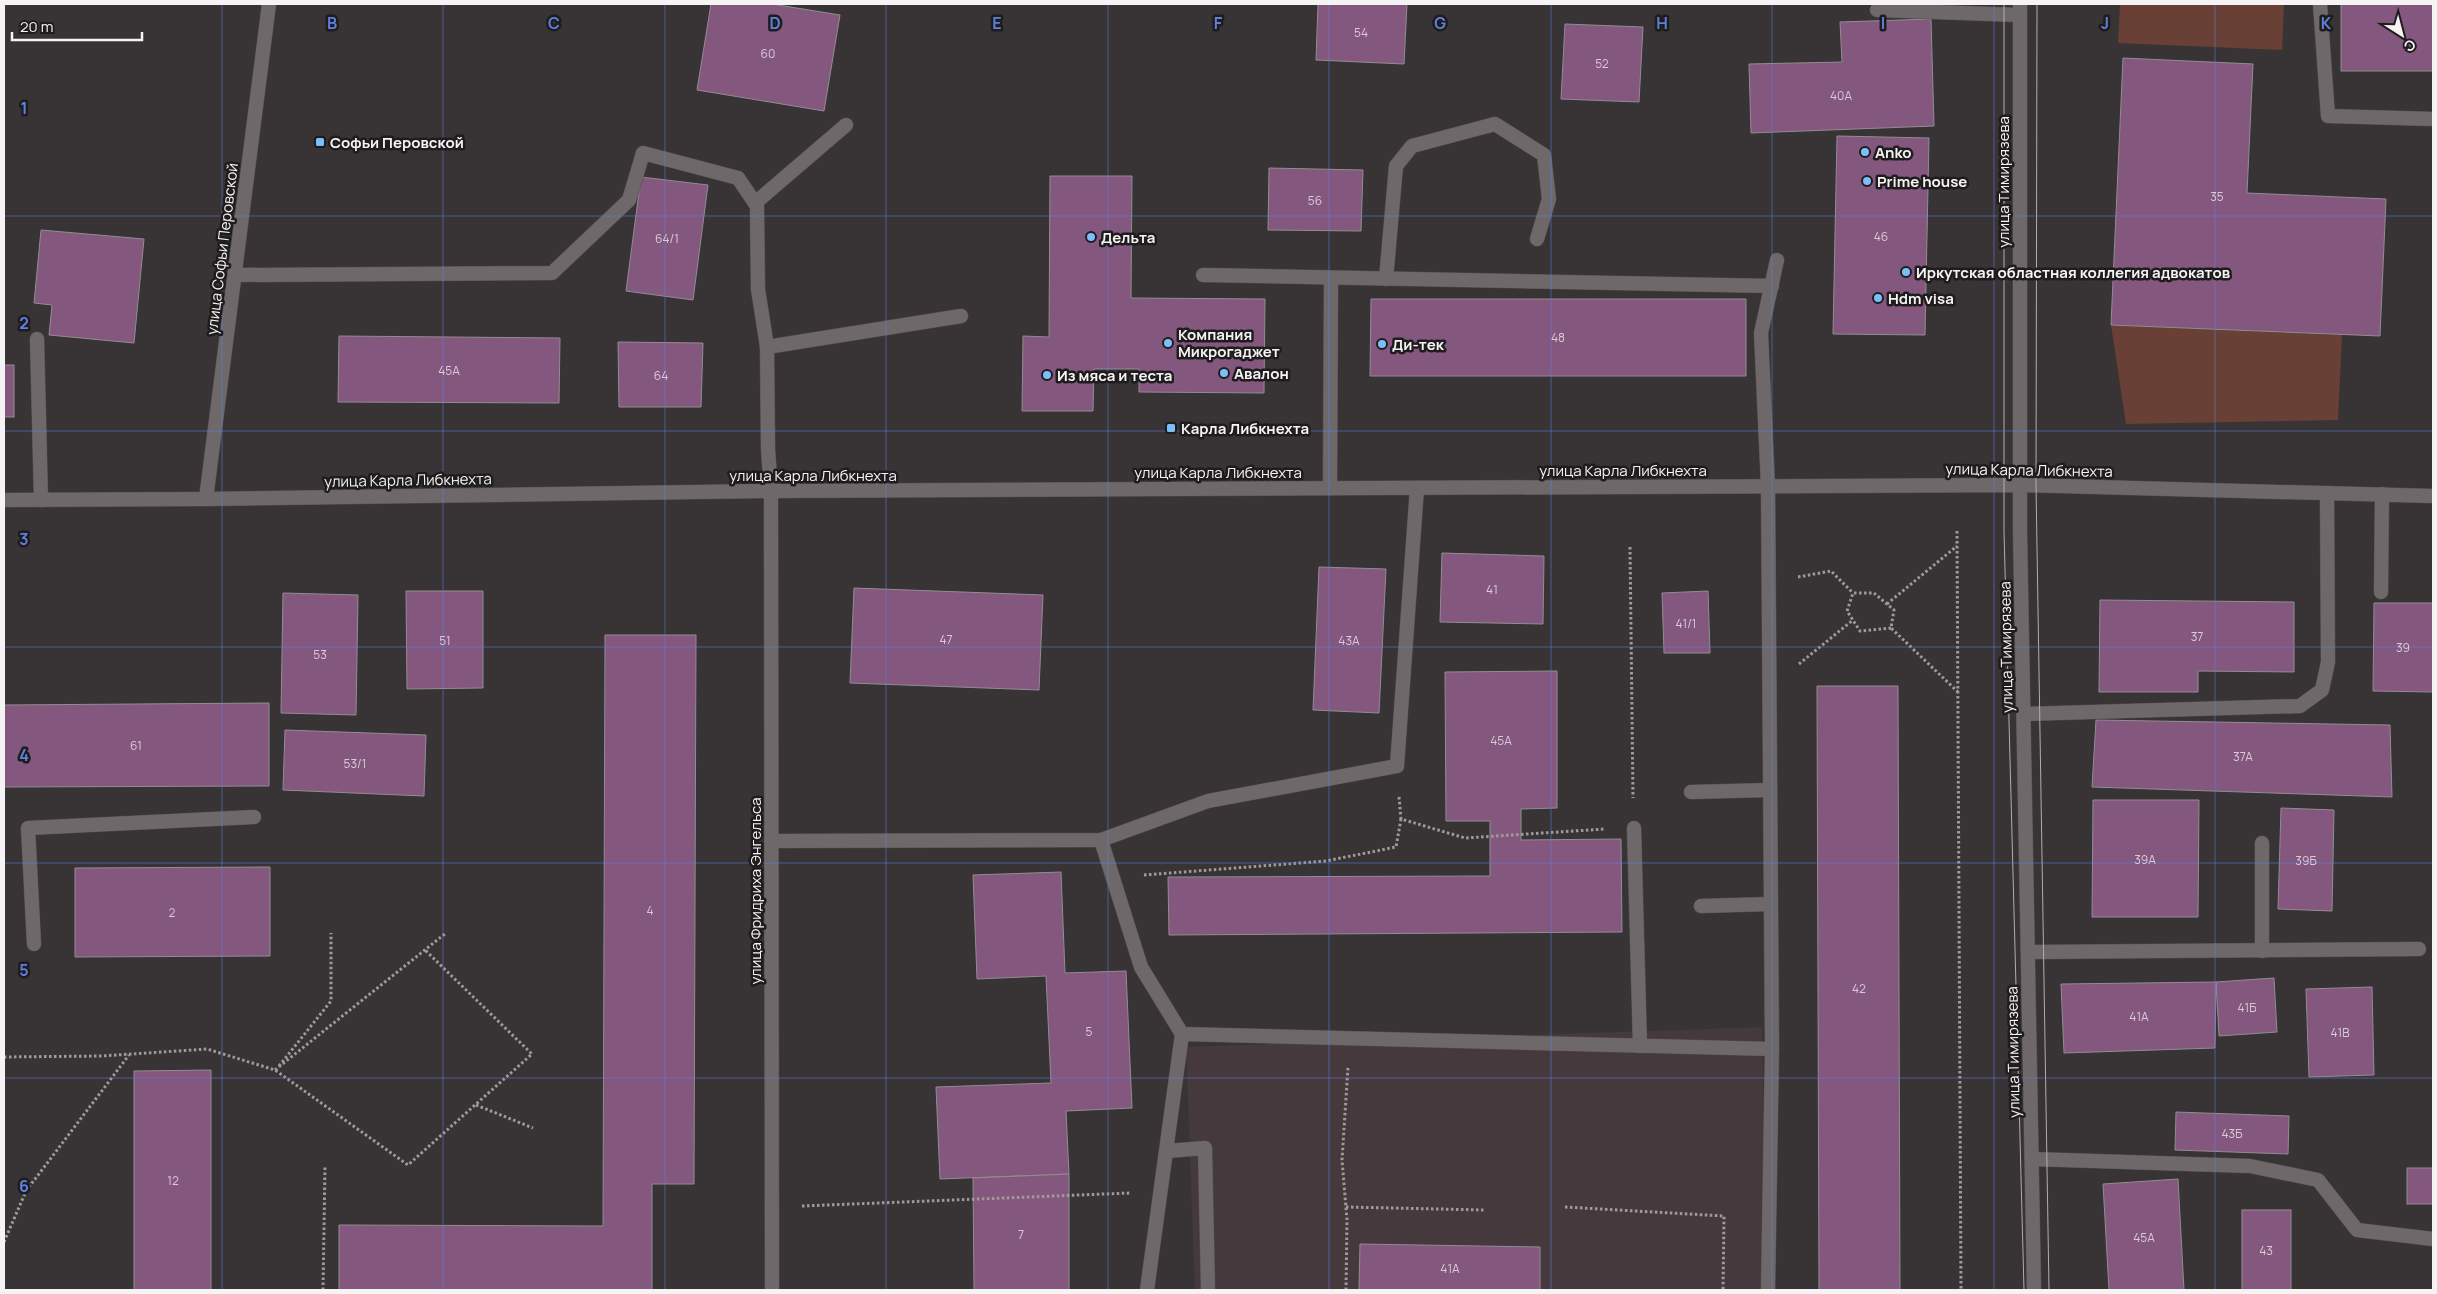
<svg xmlns="http://www.w3.org/2000/svg" width="2437" height="1294" font-family="Manrope,sans-serif">
  <style>
    .built { fill: #45393e }
    .green { fill: #684035 }
    .building { fill: #84577f; stroke: #928d91 }
    .lines { fill: none; stroke-linecap: round; stroke-linejoin: round }
    .service-casing { stroke: #534f51; stroke-width: 15 }
    .tertiary-casing { stroke: #534f51; stroke-width: 15 }
    .secondary-casing { stroke: #534f51; stroke-width: 15 }
    .path { stroke: #9f9b9c; stroke-width: 3; stroke-dasharray: 2.5 2.5; stroke-linecap: butt }
    .service { stroke: #6e686a; stroke-width: 14 }
    .tertiary { stroke: #6e686a; stroke-width: 14 }
    .secondary { stroke: #6e686a; stroke-width: 14 }
    .tram { stroke: #b2aeaf; stroke-width: 1 }
    .grid { fill: none; stroke: #5e80e0; stroke-width: 1; stroke-opacity: 0.55 }
    .poi-dot { fill: #7bbef8; stroke: #1e1c1c; stroke-width: 2 }
    .labels { text-anchor: middle; dominant-baseline: central; stroke-width: 5; stroke-linejoin: round; paint-order: stroke }
    .number-label { font-size: 12px; fill: #daccd7 }
    .poi-label { font-size: 15px; font-weight: bold; fill: #f6f3f4; stroke: #1e1c1c; text-anchor: start }
    .street-label { font-size: 15px; fill: #f6f3f4; stroke: #1e1c1c }
    .grid-label { font-size: 16px; text-anchor: middle; font-weight: bold; fill: #5e80e0; stroke: #1e1c1c; stroke-width: 5; stroke-linejoin: round; paint-order: stroke }
  </style>
  <rect width="100%" height="100%" fill="#383335"/>
  <polygon class="built" points="1762,1027 1768,1290 1195,1290 1186,1047"/>
  <g class="green">
    <polygon points="2120,4 2284,4 2282,50 2118,43"/>
    <polygon points="2111,325 2342,335 2338,420 2126,424"/>
  </g>
  <g class="building">
    <polygon points="711,4 772,4 840,15 824,111 697,90"/>
    <polygon points="1318,4 1407,4 1404,64 1316,60"/>
    <rect x="2341" y="4" width="92" height="67"/>
    <polygon points="1931,19 1934,126 1751,133 1749,64 1842,62 1840,22"/>
    <polygon points="1565,24 1643,27 1639,102 1561,99"/>
    <polygon points="2123,58 2253,64 2247,193 2386,199 2380,336 2111,325"/>
    <polygon points="1837,136 1929,138 1925,335 1833,334"/>
    <polygon points="1269,168 1363,170 1361,231 1268,230"/>
    <polygon points="1050,176 1132,176 1131,298 1265,299 1264,393 1139,392 1139,369 1094,369 1093,411 1022,411 1023,336 1049,337"/>
    <polygon points="641,177 708,185 693,300 626,291"/>
    <polygon points="41,230 144,239 134,343 49,335 52,305 34,303"/>
    <polygon points="1371,299 1746,299 1746,376 1370,376"/>
    <polygon points="339,336 560,338 559,403 338,402"/>
    <polygon points="618,342 703,343 701,407 619,407"/>
    <rect x="4" y="365" width="10" height="52"/>
    <polygon points="1442,553 1544,556 1543,624 1440,622"/>
    <polygon points="1319,567 1386,569 1379,713 1313,710"/>
    <polygon points="854,588 1043,595 1039,690 850,683"/>
    <polygon points="406,591 483,591 483,688 407,689"/>
    <polygon points="1708,591 1710,653 1664,653 1662,593"/>
    <polygon points="283,593 358,595 356,715 281,713"/>
    <polygon points="2100,600 2294,602 2294,672 2198,671 2198,692 2099,692"/>
    <polygon points="2374,603 2433,603 2433,692 2373,691"/>
    <polygon points="605,635 696,635 694,1184 652,1184 652,1290 339,1290 339,1225 603,1226"/>
    <polygon points="1557,671 1557,808 1521,809 1521,840 1621,839 1622,932 1169,935 1168,877 1490,876 1490,821 1446,821 1445,672"/>
    <polygon points="1817,686 1898,686 1900,1290 1819,1290"/>
    <polygon points="269,703 269,786 4,787 4,705"/>
    <polygon points="2096,720 2390,725 2392,797 2092,787"/>
    <polygon points="285,730 426,735 424,796 283,790"/>
    <polygon points="2093,800 2199,800 2198,917 2092,917"/>
    <polygon points="2281,808 2334,810 2332,911 2278,909"/>
    <polygon points="270,867 270,956 75,957 75,868"/>
    <polygon points="1061,872 1065,973 1126,971 1132,1108 1066,1111 1069,1174 940,1179 936,1087 1051,1083 1046,976 977,979 973,875"/>
    <polygon points="2274,978 2277,1032 2219,1036 2216,982"/>
    <polygon points="2216,982 2215,1048 2064,1053 2061,984"/>
    <polygon points="2372,987 2374,1075 2309,1077 2306,989"/>
    <polygon points="211,1070 211,1290 134,1290 134,1071"/>
    <polygon points="2176,1112 2289,1116 2288,1154 2175,1150"/>
    <rect x="2407" y="1168" width="26" height="36"/>
    <polygon points="1069,1174 1069,1290 974,1290 973,1178"/>
    <polygon points="2178,1179 2184,1290 2109,1290 2103,1184"/>
    <rect x="2242" y="1210" width="49" height="80"/>
    <polygon points="1360,1244 1540,1247 1540,1290 1359,1290"/>
  </g>
  <g class="lines">
    <g class="service-casing">
      <g id="service">
        <polyline points="2320,4 2328,116 2433,119"/>
        <polyline points="1877,10 2020,15"/>
        <polyline points="755,203 846,125"/>
        <polyline points="235,275 552,273 629,200 643,153 738,178 757,206 758,289 767,347"/>
        <polyline points="1203,275 1772,286"/>
        <polyline points="1386,279 1396,166 1412,146 1495,124 1544,155 1549,199 1537,239"/>
        <polyline points="37,339 41,500"/>
        <polyline points="1330,488 1331,278"/>
        <polyline points="771,491 768,449 767,347 961,316"/>
        <polyline points="2381,592 2382,494"/>
        <polyline points="2024,714 2300,706 2322,690 2328,662 2327,493"/>
        <polyline points="1691,792 1770,790"/>
        <polyline points="1634,828 1640,1046"/>
        <polyline points="1101,840 1141,967 1182,1034"/>
        <polyline points="772,841 1101,840 1208,801 1397,766 1417,488"/>
        <polyline points="1701,906 1771,904"/>
        <polyline points="34,944 28,828 254,817"/>
        <polyline points="2262,951 2262,843"/>
        <polyline points="2028,952 2419,949"/>
        <polyline points="1167,1151 1205,1148 1208,1290"/>
        <polyline points="2032,1159 2250,1166 2318,1180 2357,1230 2433,1239"/>
        <polyline points="1147,1290 1182,1034 1772,1049"/>
        <polyline points="1768,1290 1772,1049 1768,486 1761,333 1777,260"/>
      </g>
    </g>
    <g class="tertiary-casing">
      <g id="tertiary">
        <polyline points="2020,4 2020,531 2034,1290"/>
        <polyline points="771,491 772,1290"/>
        <polyline points="206,499 269,4"/>
      </g>
    </g>
    <g class="secondary-casing">
      <polyline id="secondary" points="4,500 206,499 771,491 2020,485 2433,496"/>
    </g>
    <g class="path">
      <polyline points="1957,531 1961,1290"/>
      <polyline points="1630,547 1633,798"/>
      <polyline points="1798,577 1831,571 1853,593"/>
      <polyline points="1887,604 1957,546"/>
      <polyline points="1891,628 1860,631 1847,611 1853,593 1874,593 1894,610 1891,628 1958,692"/>
      <polyline points="1799,664 1853,620"/>
      <polyline points="1399,797 1401,819 1465,838 1605,829"/>
      <polyline points="1144,875 1326,861 1396,847 1401,819"/>
      <polyline points="4,1057 102,1056 207,1049 275,1070 408,1165 532,1054 425,950"/>
      <polyline points="279,1066 331,1001 331,933"/>
      <polyline points="275,1070 446,933"/>
      <polyline points="476,1105 533,1128"/>
      <polyline points="802,1206 1130,1193"/>
      <polyline points="1346,1207 1484,1210"/>
      <polyline points="1565,1207 1724,1216 1723,1290"/>
      <polyline points="4,1242 26,1191 129,1055"/>
      <polyline points="323,1290 325,1166"/>
      <polyline points="1346,1290 1347,1220 1342,1160 1348,1067"/>
    </g>
    <use href="#service" class="service"/>
    <use href="#tertiary" class="tertiary"/>
    <use href="#secondary" class="secondary"/>
    <g class="tram">
      <polyline points="2004,4 2004,531 2024,1290"/>
      <polyline points="2037,4 2036,485 2049,1290"/>
    </g>
  </g>
  <path class="grid" d="M222 4V1290M443 4V1290M665 4V1290M886 4V1290M1108 4V1290M1329 4V1290M1551 4V1290M1772 4V1290M1994 4V1290M2215 4V1290M4 216H2433M4 431H2433M4 647H2433M4 863H2433M4 1078H2433"/>
  <g class="poi-dot">
    <rect x="315" y="137" width="10" height="10" rx="2.5"/>
    <circle cx="1865" cy="152" r="5"/>
    <circle cx="1867" cy="181" r="5"/>
    <circle cx="1091" cy="237" r="5"/>
    <circle cx="1906" cy="272" r="5"/>
    <circle cx="1878" cy="298" r="5"/>
    <circle cx="1168" cy="343" r="5"/>
    <circle cx="1382" cy="344" r="5"/>
    <circle cx="1224" cy="373" r="5"/>
    <circle cx="1047" cy="375" r="5"/>
    <rect x="1166" y="423" width="10" height="10" rx="2.5"/>
  </g>
  <g class="labels">
    <g class="number-label">
      <text x="1361" y="32">54</text>
      <text x="768" y="53">60</text>
      <text x="1602" y="63">52</text>
      <text x="1841" y="95">40А</text>
      <text x="2217" y="196">35</text>
      <text x="1315" y="200">56</text>
      <text x="1881" y="236">46</text>
      <text x="667" y="238">64/1</text>
      <text x="1558" y="337">48</text>
      <text x="449" y="370">45А</text>
      <text x="661" y="375">64</text>
      <text x="1492" y="589">41</text>
      <text x="1686" y="623">41/1</text>
      <text x="2197" y="636">37</text>
      <text x="946" y="639">47</text>
      <text x="445" y="640">51</text>
      <text x="1349" y="640">43А</text>
      <text x="2403" y="647">39</text>
      <text x="320" y="654">53</text>
      <text x="1501" y="740">45А</text>
      <text x="136" y="745">61</text>
      <text x="2243" y="756">37А</text>
      <text x="355" y="763">53/1</text>
      <text x="2145" y="859">39А</text>
      <text x="2306" y="860">39Б</text>
      <text x="650" y="910">4</text>
      <text x="172" y="912">2</text>
      <text x="1859" y="988">42</text>
      <text x="2247" y="1007">41Б</text>
      <text x="2139" y="1016">41А</text>
      <text x="1089" y="1031">5</text>
      <text x="2340" y="1032">41В</text>
      <text x="2232" y="1133">43Б</text>
      <text x="173" y="1180">12</text>
      <text x="1021" y="1234">7</text>
      <text x="2144" y="1237">45А</text>
      <text x="2266" y="1250">43</text>
      <text x="1450" y="1268">41А</text>
    </g>
    <g class="poi-label">
      <text x="330" y="142">Софьи Перовской</text>
      <text x="1875" y="152">Anko</text>
      <text x="1877" y="181">Prime house</text>
      <text x="1101" y="237">Дельта</text>
      <text x="1916" y="272">Иркутская областная коллегия адвокатов</text>
      <text x="1888" y="298">Hdm visa</text>
      <text x="1178" y="334">Компания<tspan x="1178" dy="17">Микрогаджет</tspan></text>
      <text x="1392" y="344">Ди-тек</text>
      <text x="1234" y="373">Авалон</text>
      <text x="1057" y="375">Из мяса и теста</text>
      <text x="1181" y="428">Карла Либкнехта</text>
    </g>
    <g class="street-label">
      <text transform="translate(2003 182) rotate(-90)">улица Тимирязева</text>
      <text transform="translate(222 249) rotate(-83)">улица Софьи Перовской</text>
      <text x="1623" y="470">улица Карла Либкнехта</text>
      <text transform="translate(2029 470) rotate(1)">улица Карла Либкнехта</text>
      <text x="1218" y="472">улица Карла Либкнехта</text>
      <text x="813" y="475">улица Карла Либкнехта</text>
      <text transform="translate(408 480) rotate(-1)">улица Карла Либкнехта</text>
      <text transform="translate(2006 647) rotate(-91)">улица Тимирязева</text>
      <text transform="translate(755 891) rotate(-90)">улица Фридриха Энгельса</text>
      <text transform="translate(2013 1052) rotate(-91)">улица Тимирязева</text>
    </g>
  </g>
  <g class="grid-label">
    <text x="332" y="29">B</text>
    <text x="554" y="29">C</text>
    <text x="775" y="29">D</text>
    <text x="997" y="29">E</text>
    <text x="1218" y="29">F</text>
    <text x="1440" y="29">G</text>
    <text x="1662" y="29">H</text>
    <text x="1883" y="29">I</text>
    <text x="2105" y="29">J</text>
    <text x="2326" y="29">K</text>
    <text x="24" y="114">1</text>
    <text x="24" y="329">2</text>
    <text x="24" y="545">3</text>
    <text x="24" y="761">4</text>
    <text x="24" y="976">5</text>
    <text x="24" y="1192">6</text>
  </g>
  <rect width="2437" height="1294" fill="none" stroke="#f6f3f4" stroke-width="10"/>
  <g transform="translate(2402 35) rotate(144)" stroke="#1e1c1c" stroke-width="4" paint-order="stroke">
  <path d="M0-4L9 19L0 12L-9 19Z" fill="#f6f3f4"/>
  <text y="-8" font-size="14" font-weight="bold" text-anchor="middle" fill="#f6f3f4">С</text>
  </g>
  <path d="M12 32v8h130v-8" fill="none" stroke="#f6f3f4" stroke-width="2.5"/>
  <text x="20" y="32" font-size="15" fill="#f6f3f4" stroke="#1e1c1c" stroke-width="4" paint-order="stroke">20 m</text>
</svg>
